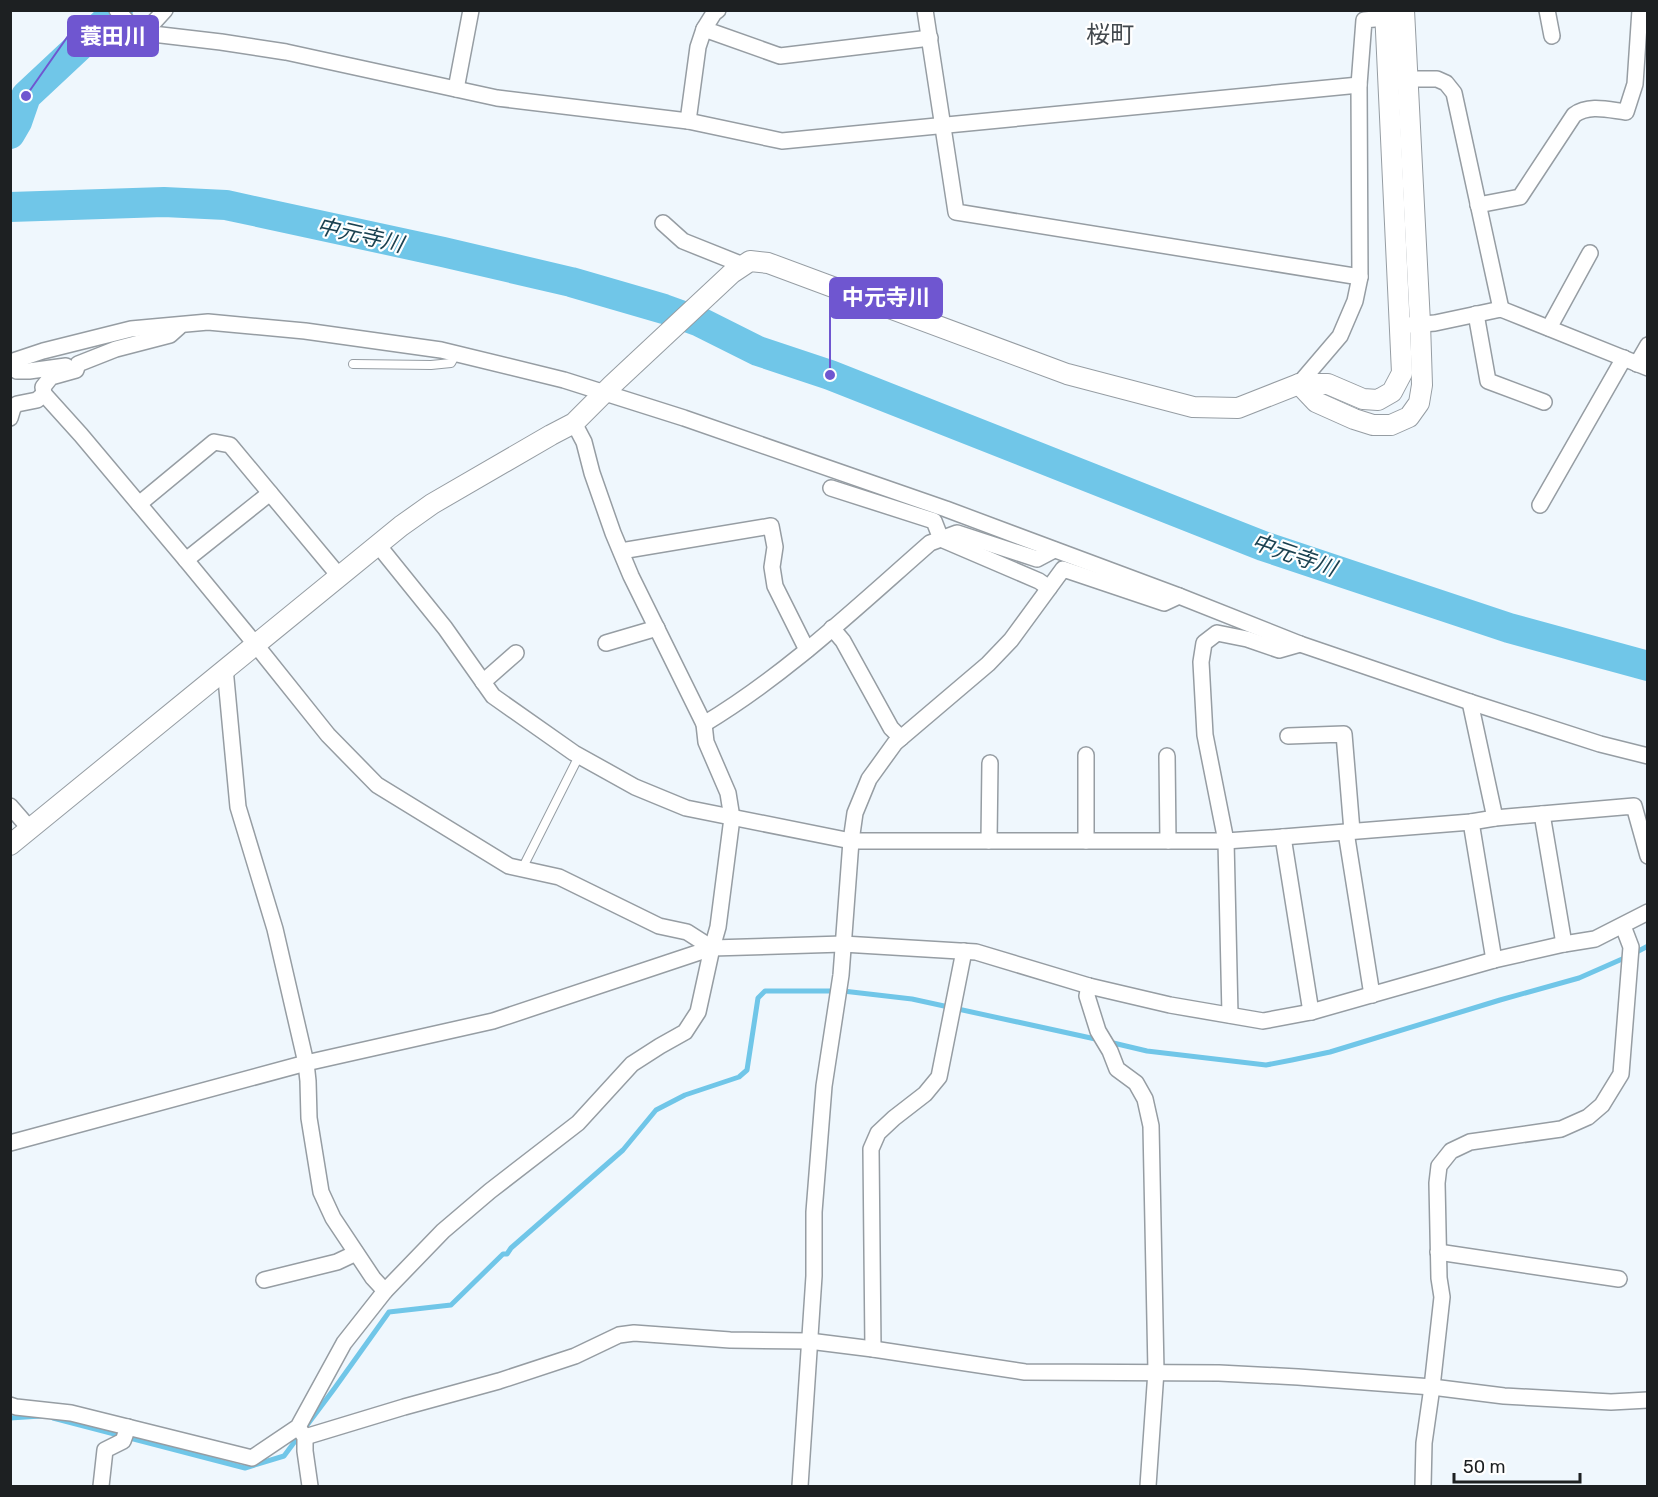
<svg xmlns="http://www.w3.org/2000/svg" width="1658" height="1497" font-family="Rubik,'Noto Sans JP',sans-serif">
  <style>
    .lines { fill: none; stroke-linecap: round; stroke-linejoin: round }
    .stream { stroke: #70c6e8; stroke-width: 5 }
    .river { stroke: #70c6e8; stroke-width: 30 }
    .service-casing { stroke: #969da3; stroke-width: 10 }
    .minor-casing { stroke: #969da3; stroke-width: 18 }
    .tertiary-casing { stroke: #969da3; stroke-width: 22 }
    .service { stroke: #fff; stroke-width: 8 }
    .minor { stroke: #fff; stroke-width: 15 }
    .tertiary { stroke: #fff; stroke-width: 20 }
    .labels { text-anchor: middle; dominant-baseline: central; stroke-width: 4.5; stroke-linejoin: round; paint-order: stroke }
    .water-label { font-size: 22px; font-style: italic; fill: #1b4251; stroke: #fff }
    .quarter-label { font-size: 24px; fill: #43494e; stroke: #fff }
    .leader { fill: none; stroke: #6f56d0; stroke-width: 2 }
    .callout-dot { fill: #6f56d0; stroke: #fff; stroke-width: 2 }
    .callout { fill: #6f56d0; stroke: #6f56d0; stroke-width: 2 }
    .callout-label { font-size: 22px; text-anchor: middle; font-weight: bold; fill: #fff }
  </style>
  <rect width="100%" height="100%" fill="#eff7fd"/>
  <g class="lines">
    <g class="stream">
      <polyline points="1109,1042 1147,1051 1266,1065 1292,1060 1330,1052 1500,1000 1579,978 1629,956 1648,946"/>
      <polyline points="10,1418 41,1416"/>
      <polyline points="53,1418 245,1468 284,1456 334,1389 389,1312 451,1305 503,1254 507,1254 511,1248 623,1150 656,1110 685,1095 739,1077 747,1070 758,998 765,991 843,991 912,999 1100,1040"/>
    </g>
    <g class="river">
      <polyline points="10,134 17,122 26,96 118,10"/>
      <polyline points="10,207 164,202 226,205 443,252 571,282 664,309 700,322 758,351 830,375 1263,546 1509,628 1648,666"/>
    </g>
    <g class="service-casing">
      <g id="service">
        <polyline points="353,364 431,365 451,363 456,354"/>
        <polyline points="522,869 579,756"/>
      </g>
    </g>
    <g class="minor-casing">
      <g id="minor">
        <polyline points="117,10 133,28 144,33 221,42 286,52 497,98 688,121 782,141 1359,85"/>
        <polyline points="718,10 714,13 704,29 780,56 930,38"/>
        <polyline points="925,10 956,212 1360,277"/>
        <polyline points="1547,10 1552,36"/>
        <polyline points="144,33 165,10"/>
        <polyline points="1398,79 1437,79 1446,83 1454,93 1501,309"/>
        <polyline points="456,89 471,10"/>
        <polyline points="688,121 698,47 704,29"/>
        <path d="M1478 205 1520 197 1574 115C1589 104 1609 110 1626 112L1635 84 1640 10"/>
        <polyline points="663,223 683,241 743,265"/>
        <polyline points="1476,314 1488,381 1544,402"/>
        <polyline points="1409,325 1435,323 1501,309 1648,368"/>
        <polyline points="179,327 170,335 116,349 78,364 76,370 51,377 43,387 44,394 81,435 186,560 256,645 328,735 377,785 509,866 559,877 659,926 687,932 712,948"/>
        <polyline points="1549,328 1590,253"/>
        <polyline points="10,362 43,351 131,329 208,322 305,331 441,350 564,380 684,418 946,509 1179,596 1300,644 1470,702 1600,744 1648,756"/>
        <polyline points="11,362 17,371 29,371 66,366"/>
        <polyline points="1637,364 1648,345"/>
        <polyline points="1299,384 1340,336 1355,301 1360,277 1359,85 1364,20 1385,18"/>
        <polyline points="10,418 13,408 17,404 37,400 44,394"/>
        <polyline points="831,488 934,521 941,539 1039,581 1049,588"/>
        <polyline points="139,504 214,442 230,445 340,577"/>
        <polyline points="1540,505 1624,358"/>
        <polyline points="378,545 445,628 493,696 574,753 635,787 686,808 851,841 1226,841 1230,1015"/>
        <polyline points="621,551 771,526 775,547 772,567 775,586 807,650"/>
        <polyline points="186,560 270,493"/>
        <polyline points="832,628 843,641 891,728 901,738"/>
        <polyline points="606,643 657,628"/>
        <polyline points="1300,644 1279,650 1247,639 1217,633 1204,643 1201,662 1205,735 1226,841 1283,837 1471,822 1495,818 1634,806 1648,856"/>
        <polyline points="225,668 238,807 275,929 306,1063 308,1081 309,1118 321,1192 333,1218 373,1278 385,1291"/>
        <polyline points="483,682 516,653"/>
        <polyline points="1470,702 1495,818"/>
        <path d="M704 724C787 674 857 607 930 543L957 533 1037 559 1054 550"/>
        <polyline points="1288,736 1344,734 1352,831"/>
        <polyline points="1167,756 1168,841"/>
        <polyline points="10,806 30,829"/>
        <polyline points="1542,814 1564,944"/>
        <polyline points="1471,822 1494,960"/>
        <polyline points="1346,832 1372,995"/>
        <polyline points="1283,837 1311,1012"/>
        <polyline points="989,841 990,763"/>
        <polyline points="1086,841 1086,755"/>
        <polyline points="1089,986 1087,996 1098,1031 1110,1051 1117,1069 1136,1083 1145,1099 1151,1126 1156,1371 1148,1486"/>
        <polyline points="10,1143 306,1063 493,1021 712,948 843,944 976,952 1089,986 1170,1005 1263,1021 1311,1012 1494,960 1564,944 1595,939 1648,912"/>
        <polyline points="1438,1252 1619,1279"/>
        <polyline points="264,1280 337,1262 356,1253"/>
        <polyline points="873,1349 871,1149 878,1133 894,1118 925,1094 939,1077 964,951"/>
        <polyline points="10,1405 16,1407 71,1413 252,1458 298,1427 344,1343 385,1291 443,1231 490,1191 578,1123 632,1064 660,1046 685,1032 698,1012 712,948 718,927 732,818 728,793 706,742 704,724 631,576 613,533 592,473 584,442 574,423"/>
        <polyline points="300,1430 305,1437 305,1451 310,1486"/>
        <polyline points="305,1437 404,1407 499,1381 575,1356 619,1335 634,1333 730,1340 809,1341 873,1349 1025,1372 1219,1373 1298,1377 1432,1387 1504,1396 1611,1402 1648,1400"/>
        <polyline points="101,1486 105,1450 123,1441 128,1427"/>
        <polyline points="800,1486 814,1276 814,1212 824,1086 841,975 851,841 855,813 869,779 895,743 988,664 1011,640 1063,569 1164,603 1179,596"/>
        <polyline points="1423,1486 1424,1443 1432,1387 1442,1297 1439,1278 1437,1183 1439,1166 1451,1151 1470,1142 1561,1129 1588,1117 1602,1105 1621,1074 1631,947 1623,926"/>
      </g>
    </g>
    <g class="tertiary-casing">
      <g id="tertiary">
        <polyline points="1299,384 1316,402 1354,419 1373,425 1391,425 1409,417 1419,403 1422,385 1420,323 1404,10"/>
        <polyline points="10,845 401,526 432,504 551,435 574,423 612,385 732,273 750,261 768,263 1067,374 1193,407 1238,408 1299,384 1328,384 1363,399 1378,400 1392,392 1402,373 1385,10"/>
      </g>
    </g>
    <use href="#service" class="service"/>
    <use href="#minor" class="minor"/>
    <use href="#tertiary" class="tertiary"/>
  </g>
  <g class="labels">
    <g class="water-label">
      <text transform="translate(360 235) rotate(13)">中元寺川</text>
      <text transform="translate(1294 555) rotate(19)">中元寺川</text>
    </g>
    <g class="quarter-label">
      <text x="1110" y="35">桜町</text>
    </g>
  </g>
  <path class="leader" d="M26 96L68 36M830 375L830 298"/>
  <g class="callout-dot">
    <circle cx="26" cy="96" r="6"/>
    <circle cx="830" cy="375" r="6"/>
  </g>
  <g class="callout">
    <rect x="68" y="16" width="90" height="40" rx="6"/>
    <rect x="830" y="278" width="112" height="40" rx="6"/>
  </g>
  <g class="callout-label">
    <text x="113" y="44">蓑田川</text>
    <text x="886" y="305">中元寺川</text>
  </g>
  <rect width="1658" height="1497" fill="none" stroke="#1d2022" stroke-width="24"/>
  <path d="M1454 1473v9h126v-9" fill="none" stroke="#1d2022" stroke-width="3"/>
  <text x="1463" y="1473" font-size="18" fill="#1d2022" stroke="#ffffff" stroke-width="4.5" paint-order="stroke">50 m</text>
</svg>
